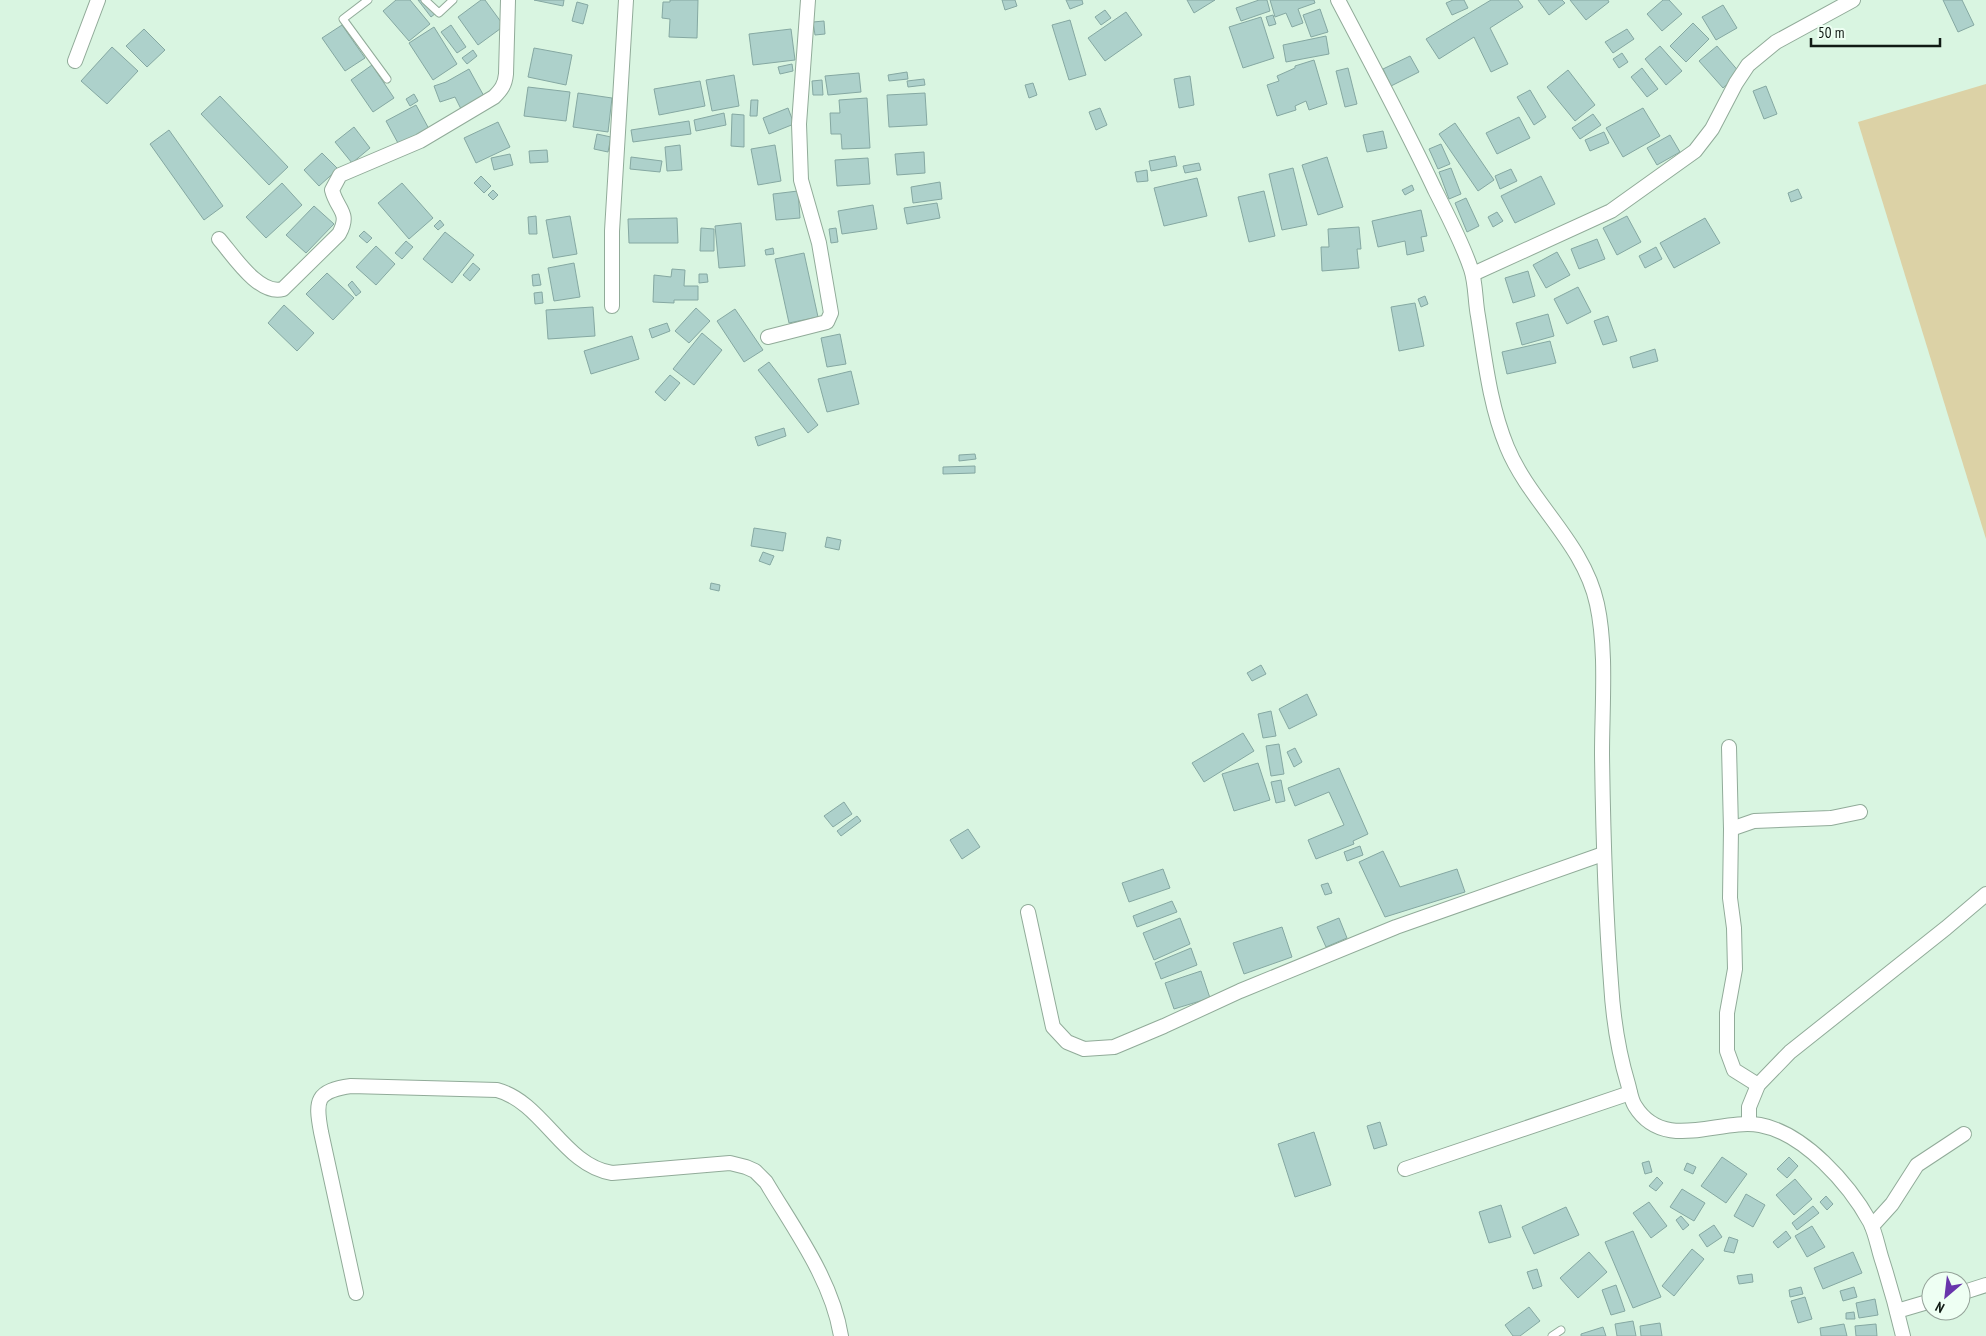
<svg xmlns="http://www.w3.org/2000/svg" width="1986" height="1336" font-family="'PT Sans Narrow',sans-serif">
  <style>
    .green { fill: #dcd2a6 }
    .building { fill: #add1cb; stroke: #85a8a2 }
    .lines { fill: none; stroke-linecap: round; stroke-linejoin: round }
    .lane-casing { stroke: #91ab99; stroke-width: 9 }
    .street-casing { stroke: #91ab99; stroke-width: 16 }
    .lane { stroke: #fff; stroke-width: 7 }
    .street { stroke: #fff; stroke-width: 14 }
  </style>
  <rect width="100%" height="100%" fill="#d9f5e1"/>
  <polygon class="green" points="1986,84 1986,539 1858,122"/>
  <g class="building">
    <polygon points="396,0 410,0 430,24 409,41 383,11"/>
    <polygon points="418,0 425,0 436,13 431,17"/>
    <polygon points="481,0 485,0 504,26 478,45 458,17"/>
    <polygon points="534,0 564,0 563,6"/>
    <polygon points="670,0 698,0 697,38 669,37 670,19 662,18 663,2 670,2"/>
    <polygon points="1002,0 1015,0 1017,6 1005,10"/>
    <polygon points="1066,0 1082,0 1083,4 1070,9"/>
    <polygon points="1187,0 1215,0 1194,13"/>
    <polygon points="1259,0 1267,0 1270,11 1241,21 1236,8"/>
    <polygon points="1270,0 1314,0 1315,3 1298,9 1303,23 1292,27 1286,13 1275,17"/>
    <polygon points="1453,0 1464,0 1468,8 1452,15 1446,3"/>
    <polygon points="1491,0 1518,0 1523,7 1490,28 1508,64 1491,72 1474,37 1439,59 1426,39"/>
    <polygon points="1538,0 1562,0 1565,3 1549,15"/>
    <polygon points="1570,0 1608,0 1609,2 1586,20"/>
    <polygon points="1663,0 1669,0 1682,14 1662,31 1647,14"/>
    <polygon points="1943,0 1962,0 1974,25 1958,32"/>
    <polygon points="577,2 588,5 583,24 572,21"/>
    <polygon points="1723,5 1737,28 1716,40 1702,17"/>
    <polygon points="1320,9 1328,32 1311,37 1303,15"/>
    <polygon points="1105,10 1111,18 1101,25 1095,17"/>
    <polygon points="1126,12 1142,35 1105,61 1088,38"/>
    <polygon points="1273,15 1276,24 1269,26 1266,17"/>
    <polygon points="1261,17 1274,58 1243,68 1229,27"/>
    <polygon points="1070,20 1086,75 1069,80 1052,25"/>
    <polygon points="824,21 825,34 815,35 813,22"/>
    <polygon points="1693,23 1709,39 1686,62 1670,46"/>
    <polygon points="342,25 365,58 345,71 322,38"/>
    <polygon points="451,25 466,47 457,53 441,32"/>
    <polygon points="434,27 457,64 433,80 409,43"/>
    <polygon points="144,29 165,50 147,67 126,46"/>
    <polygon points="791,29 795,60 753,65 749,34"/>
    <polygon points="1627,29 1634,39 1613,53 1605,42"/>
    <polygon points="1326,36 1329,54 1286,62 1283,45"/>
    <polygon points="1660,46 1682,71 1666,85 1645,59"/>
    <polygon points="1717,46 1740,73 1723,88 1699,61"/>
    <polygon points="112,47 138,71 107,104 81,81"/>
    <polygon points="534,48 572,55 566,85 528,77"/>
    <polygon points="473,50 477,56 467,64 462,58"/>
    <polygon points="1622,53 1628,62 1619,68 1613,59"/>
    <polygon points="1410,56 1419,72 1391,86 1383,69"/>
    <polygon points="1314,60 1327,104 1309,110 1306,101 1295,106 1296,110 1277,116 1267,85 1279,81 1277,76 1295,68 1295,66"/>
    <polygon points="792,64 793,71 780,74 778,67"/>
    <polygon points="372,65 394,98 373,112 351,80"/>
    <polygon points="1348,68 1357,104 1345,107 1336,71"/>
    <polygon points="1642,68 1658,89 1647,97 1631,77"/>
    <polygon points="469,69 485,98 462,111 455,97 440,102 434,86 446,82"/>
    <polygon points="1568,70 1595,105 1575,121 1547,87"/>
    <polygon points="907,72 908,79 889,81 888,75"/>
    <polygon points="859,73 861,92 828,95 825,76"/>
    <polygon points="734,75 739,106 712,111 706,80"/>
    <polygon points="1190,76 1194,105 1179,108 1174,79"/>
    <polygon points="924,79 925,85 908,87 907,81"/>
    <polygon points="822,80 823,95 813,95 812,81"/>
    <polygon points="700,81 705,106 659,115 654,89"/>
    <polygon points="1033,83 1037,95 1029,98 1025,85"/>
    <polygon points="1766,86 1777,114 1764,119 1753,91"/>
    <polygon points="528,87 570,92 566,121 524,116"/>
    <polygon points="1530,90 1546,117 1534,125 1517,97"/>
    <polygon points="578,93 612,98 608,132 573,127"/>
    <polygon points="925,93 927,125 889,127 887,95"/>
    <polygon points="414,94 418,101 410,106 406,99"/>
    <polygon points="220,96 288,167 269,185 201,114"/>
    <polygon points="867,98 870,148 842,149 841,134 831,134 830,113 840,113 839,100"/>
    <polygon points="751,100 758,100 757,116 750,116"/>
    <polygon points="416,105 429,129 399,145 386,121"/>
    <polygon points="788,108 794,124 769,134 763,118"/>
    <polygon points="1100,108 1107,125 1096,130 1089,112"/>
    <polygon points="1643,108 1660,136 1623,157 1606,128"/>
    <polygon points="724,113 726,125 696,131 694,120"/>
    <polygon points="732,114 744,115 744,147 731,146"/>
    <polygon points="1593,114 1601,125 1580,139 1572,128"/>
    <polygon points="1519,117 1530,138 1497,154 1486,133"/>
    <polygon points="689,121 691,134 633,142 631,130"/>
    <polygon points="498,122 510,147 476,163 464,138"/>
    <polygon points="1455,123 1494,180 1478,191 1439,134"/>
    <polygon points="354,127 370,148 352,163 335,142"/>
    <polygon points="169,130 223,206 204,220 150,144"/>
    <polygon points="1383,131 1387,148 1367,152 1363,135"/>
    <polygon points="1604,132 1609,143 1590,151 1585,140"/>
    <polygon points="597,134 611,137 608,152 594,149"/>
    <polygon points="1670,135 1680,152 1657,165 1647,148"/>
    <polygon points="1441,144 1450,164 1438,169 1429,149"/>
    <polygon points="680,145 682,170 667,171 665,147"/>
    <polygon points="775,145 781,181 758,185 751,149"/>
    <polygon points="547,150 548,162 530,163 529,151"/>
    <polygon points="924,152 925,173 897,175 895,154"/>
    <polygon points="322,153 338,169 319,186 304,170"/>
    <polygon points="510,154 513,165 494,170 491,158"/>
    <polygon points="1175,156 1177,166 1151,171 1149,161"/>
    <polygon points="631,157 662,161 660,172 630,169"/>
    <polygon points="1327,157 1343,207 1318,215 1302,165"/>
    <polygon points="868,158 870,184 837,186 835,160"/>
    <polygon points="1199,163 1201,170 1185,173 1183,166"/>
    <polygon points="1293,168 1307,225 1282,230 1269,174"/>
    <polygon points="1451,168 1461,194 1449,199 1439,172"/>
    <polygon points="1511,169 1517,181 1500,189 1495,176"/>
    <polygon points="1147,170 1148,181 1137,182 1135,172"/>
    <polygon points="481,176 491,186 484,193 474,183"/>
    <polygon points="1541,176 1555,204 1515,223 1501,196"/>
    <polygon points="1197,178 1207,216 1164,226 1154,188"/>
    <polygon points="940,182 942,199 913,203 911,187"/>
    <polygon points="282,183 302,205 266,238 246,217"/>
    <polygon points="402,183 433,218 409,239 378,203"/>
    <polygon points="1412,185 1414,190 1405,195 1402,190"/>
    <polygon points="1798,189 1802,198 1791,202 1788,193"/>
    <polygon points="493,190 498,195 493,200 488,195"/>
    <polygon points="798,191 800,218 776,220 773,194"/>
    <polygon points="1264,191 1275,236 1249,242 1238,197"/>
    <polygon points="1466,198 1479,226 1467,232 1455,203"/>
    <polygon points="937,203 940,218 907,224 904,208"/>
    <polygon points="873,205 877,229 842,234 838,211"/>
    <polygon points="314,206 334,224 306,253 286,235"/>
    <polygon points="1421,210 1427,236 1421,237 1424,251 1407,255 1405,241 1378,247 1372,221"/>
    <polygon points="1497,212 1503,221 1493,227 1488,217"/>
    <polygon points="536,216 537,234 529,234 528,217"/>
    <polygon points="570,216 577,254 553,258 546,220"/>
    <polygon points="1627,216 1641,242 1617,255 1603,228"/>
    <polygon points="677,218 678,243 629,243 628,219"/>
    <polygon points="1705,218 1720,243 1674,268 1660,243"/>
    <polygon points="440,220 444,225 438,230 434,226"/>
    <polygon points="741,223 745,266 719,268 715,226"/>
    <polygon points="1359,227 1361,249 1357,249 1359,268 1322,271 1321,247 1329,247 1328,229"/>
    <polygon points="701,228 714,229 714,251 700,251"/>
    <polygon points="836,228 838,242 831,243 829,229"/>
    <polygon points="364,231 372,238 367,243 359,236"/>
    <polygon points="445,232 474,255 452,283 423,259"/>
    <polygon points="1597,239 1605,259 1579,269 1571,249"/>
    <polygon points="406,241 413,247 402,259 395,253"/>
    <polygon points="376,246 395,264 376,285 356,267"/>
    <polygon points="1656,247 1662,259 1645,268 1639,256"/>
    <polygon points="773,248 774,254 766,255 765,250"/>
    <polygon points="1557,252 1570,275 1546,288 1533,265"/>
    <polygon points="804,253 818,317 789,323 775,259"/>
    <polygon points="473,263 480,269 470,281 463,275"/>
    <polygon points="574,263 580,297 554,301 548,268"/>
    <polygon points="672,269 685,270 684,286 698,286 698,300 674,300 674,303 653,302 654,275 671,277"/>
    <polygon points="1528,271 1535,296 1513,303 1505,278"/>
    <polygon points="327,273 354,298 333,320 306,294"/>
    <polygon points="539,274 541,285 533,286 532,275"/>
    <polygon points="699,274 707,274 708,282 699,283"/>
    <polygon points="352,281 361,292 356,296 348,285"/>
    <polygon points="1578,287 1591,312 1567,324 1554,299"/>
    <polygon points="542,292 543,303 535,304 534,293"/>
    <polygon points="1425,296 1428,304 1421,307 1418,299"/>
    <polygon points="1415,303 1424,346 1399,351 1391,307"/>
    <polygon points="284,305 314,333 297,351 268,323"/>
    <polygon points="593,307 595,336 548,339 546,310"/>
    <polygon points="696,308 710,321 689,343 675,331"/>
    <polygon points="735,309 763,350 744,362 717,321"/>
    <polygon points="1548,314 1554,336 1522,345 1516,323"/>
    <polygon points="1608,316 1617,341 1603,345 1594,321"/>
    <polygon points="667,323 670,331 652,338 649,329"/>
    <polygon points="702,333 722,350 694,385 673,369"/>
    <polygon points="840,334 846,364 827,367 821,338"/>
    <polygon points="632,336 639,359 591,374 584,351"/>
    <polygon points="1550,341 1556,363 1507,374 1502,352"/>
    <polygon points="1655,349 1658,361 1633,368 1630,357"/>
    <polygon points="769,362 818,425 808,433 758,370"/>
    <polygon points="851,371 859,404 827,412 818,379"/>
    <polygon points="670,375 680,383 665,401 655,392"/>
    <polygon points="784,428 786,436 758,446 755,437"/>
    <polygon points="975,454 976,459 959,461 959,455"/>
    <polygon points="975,466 975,473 943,474 943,467"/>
    <polygon points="754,528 786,533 783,551 751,546"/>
    <polygon points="827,537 841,540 839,550 825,547"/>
    <polygon points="763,552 774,556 770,565 759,561"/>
    <polygon points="711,583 720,585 719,591 710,589"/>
    <polygon points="1261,665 1266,674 1252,681 1247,673"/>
    <polygon points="1307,694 1317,715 1289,729 1279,709"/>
    <polygon points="1271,711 1276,736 1263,738 1258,714"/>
    <polygon points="1243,733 1254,751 1204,782 1192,763"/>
    <polygon points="1279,744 1284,774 1271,776 1266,746"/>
    <polygon points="1295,748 1302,762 1294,767 1287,752"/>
    <polygon points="1258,763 1270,800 1234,811 1222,774"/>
    <polygon points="1339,768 1368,834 1353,841 1354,844 1316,859 1308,840 1344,825 1329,792 1295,806 1288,788"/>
    <polygon points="1281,780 1285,801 1276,803 1271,782"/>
    <polygon points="844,802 852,814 833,827 824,816"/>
    <polygon points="857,816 861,821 841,836 837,831"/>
    <polygon points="968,829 980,847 962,859 950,840"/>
    <polygon points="1360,846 1363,855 1347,861 1344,852"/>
    <polygon points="1383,851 1400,887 1457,869 1465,892 1385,917 1359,862"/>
    <polygon points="1163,869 1170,888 1129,902 1122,883"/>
    <polygon points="1328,883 1332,893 1325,895 1321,885"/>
    <polygon points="1172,901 1177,912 1137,927 1133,916"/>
    <polygon points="1180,918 1190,944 1154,960 1143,933"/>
    <polygon points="1339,918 1347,938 1326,947 1317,927"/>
    <polygon points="1282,927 1292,957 1244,974 1233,943"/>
    <polygon points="1191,948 1197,965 1161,979 1155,963"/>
    <polygon points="1201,971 1210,998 1174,1009 1165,983"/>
    <polygon points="1380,1122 1387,1145 1374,1149 1367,1126"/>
    <polygon points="1314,1132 1331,1185 1295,1197 1278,1144"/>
    <polygon points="1722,1157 1747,1174 1726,1203 1701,1186"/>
    <polygon points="1789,1157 1798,1166 1787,1178 1777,1169"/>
    <polygon points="1649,1161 1652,1172 1645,1174 1642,1163"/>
    <polygon points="1687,1163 1696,1167 1693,1174 1684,1170"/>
    <polygon points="1657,1177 1663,1183 1656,1191 1649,1186"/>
    <polygon points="1795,1179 1812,1199 1794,1215 1776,1195"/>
    <polygon points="1682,1189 1705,1203 1694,1221 1670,1207"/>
    <polygon points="1746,1194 1765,1205 1753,1227 1734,1216"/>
    <polygon points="1826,1196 1833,1204 1827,1210 1820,1202"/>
    <polygon points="1649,1202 1667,1226 1651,1238 1633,1213"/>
    <polygon points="1501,1205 1511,1237 1489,1243 1479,1212"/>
    <polygon points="1813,1206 1819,1213 1797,1230 1792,1223"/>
    <polygon points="1566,1207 1579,1235 1534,1254 1522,1227"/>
    <polygon points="1681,1216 1689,1225 1683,1230 1676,1220"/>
    <polygon points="1714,1225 1722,1237 1707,1247 1699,1235"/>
    <polygon points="1812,1226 1825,1247 1807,1257 1795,1236"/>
    <polygon points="1633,1231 1661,1297 1633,1308 1605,1242"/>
    <polygon points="1786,1231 1791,1238 1778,1248 1773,1242"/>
    <polygon points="1729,1237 1738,1240 1734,1253 1724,1251"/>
    <polygon points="1692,1249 1704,1259 1674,1296 1662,1286"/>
    <polygon points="1589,1252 1607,1272 1578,1298 1560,1278"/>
    <polygon points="1853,1252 1862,1273 1823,1289 1814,1268"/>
    <polygon points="1537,1269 1542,1286 1533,1289 1527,1272"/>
    <polygon points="1752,1274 1753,1282 1739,1284 1737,1276"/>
    <polygon points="1616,1285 1625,1311 1611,1315 1602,1290"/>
    <polygon points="1801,1287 1803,1294 1790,1297 1789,1290"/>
    <polygon points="1854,1287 1857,1297 1843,1301 1840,1291"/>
    <polygon points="1805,1297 1812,1319 1798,1323 1791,1301"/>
    <polygon points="1875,1299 1878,1315 1859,1318 1856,1303"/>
    <polygon points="1529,1307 1540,1321 1520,1336 1513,1336 1505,1325"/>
    <polygon points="1854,1312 1855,1319 1846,1319 1846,1313"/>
    <polygon points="1633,1321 1636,1336 1617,1336 1615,1324"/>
    <polygon points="1660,1323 1662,1336 1641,1336 1640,1326"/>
    <polygon points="1844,1324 1847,1336 1821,1336 1820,1328"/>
    <polygon points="1876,1324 1877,1336 1856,1336 1855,1326"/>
    <polygon points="1603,1327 1606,1336 1581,1336 1581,1334"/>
  </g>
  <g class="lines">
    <g class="lane-casing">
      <g id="lane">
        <polyline points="368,0 343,19 387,79"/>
        <polyline points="425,0 439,13 453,0"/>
        <polyline points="1552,1336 1561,1330"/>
      </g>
    </g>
    <g class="street-casing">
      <g id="street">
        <path d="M1338 0C1371 63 1405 126 1435 190 1448 216 1462 242 1471 269 1476 284 1475 301 1478 316 1485 360 1490 406 1507 447 1530 503 1584 543 1597 604 1607 650 1602 706 1602 754 1603 830 1605 906 1611 983 1613 1017 1618 1051 1628 1084 1630 1091 1631 1100 1635 1106 1664 1153 1719 1118 1760 1125 1804 1133 1849 1184 1870 1222 1876 1234 1878 1248 1882 1260 1890 1285 1897 1310 1903 1336"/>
        <polyline points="75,61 98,0"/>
        <path d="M219 239C233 255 259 296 283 289L339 234C351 212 337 210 332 190L340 175 420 141 494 97C501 90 505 85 506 74L508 0"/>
        <polyline points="1473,274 1611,211 1695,151 1712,129 1736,83 1748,65 1776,42 1853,0"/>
        <polyline points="612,306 612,231 626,0"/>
        <polyline points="768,337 827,322 831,313 819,243 801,180 799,124 808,0"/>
        <polyline points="1729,747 1731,829"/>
        <polyline points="1028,912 1053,1027 1067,1042 1084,1049 1114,1047 1164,1026 1240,991 1396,927 1603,854"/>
        <polyline points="1758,1085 1734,1070 1727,1051 1727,1013 1735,969 1734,928 1730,898 1731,829 1754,821 1831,818 1860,812"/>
        <polyline points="1749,1124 1749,1107 1758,1085 1790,1052 1946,928 1986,894"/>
        <polyline points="1405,1169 1630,1093"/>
        <polyline points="1872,1226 1892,1204 1917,1165 1964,1134"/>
        <path d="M356 1293 321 1132C315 1100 316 1091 351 1086L497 1090C543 1102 564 1166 612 1173L730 1163 746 1167 755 1171 766 1182C794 1229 832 1280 841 1336"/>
        <polyline points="1961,1293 1986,1285"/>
        <polyline points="1897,1311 1931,1301"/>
      </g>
    </g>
    <use href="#lane" class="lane"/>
    <use href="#street" class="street"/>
  </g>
  <g transform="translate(1946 1296) rotate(208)"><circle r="24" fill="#eefff3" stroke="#95a39a"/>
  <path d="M0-4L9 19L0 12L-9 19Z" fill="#6835ac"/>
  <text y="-8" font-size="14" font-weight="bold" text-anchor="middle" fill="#101a14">N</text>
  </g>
  <path d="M1811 38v8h129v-8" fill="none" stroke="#101a14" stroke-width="2.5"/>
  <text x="1818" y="38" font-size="15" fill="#101a14" stroke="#eefff3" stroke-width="4" paint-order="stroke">50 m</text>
</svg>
